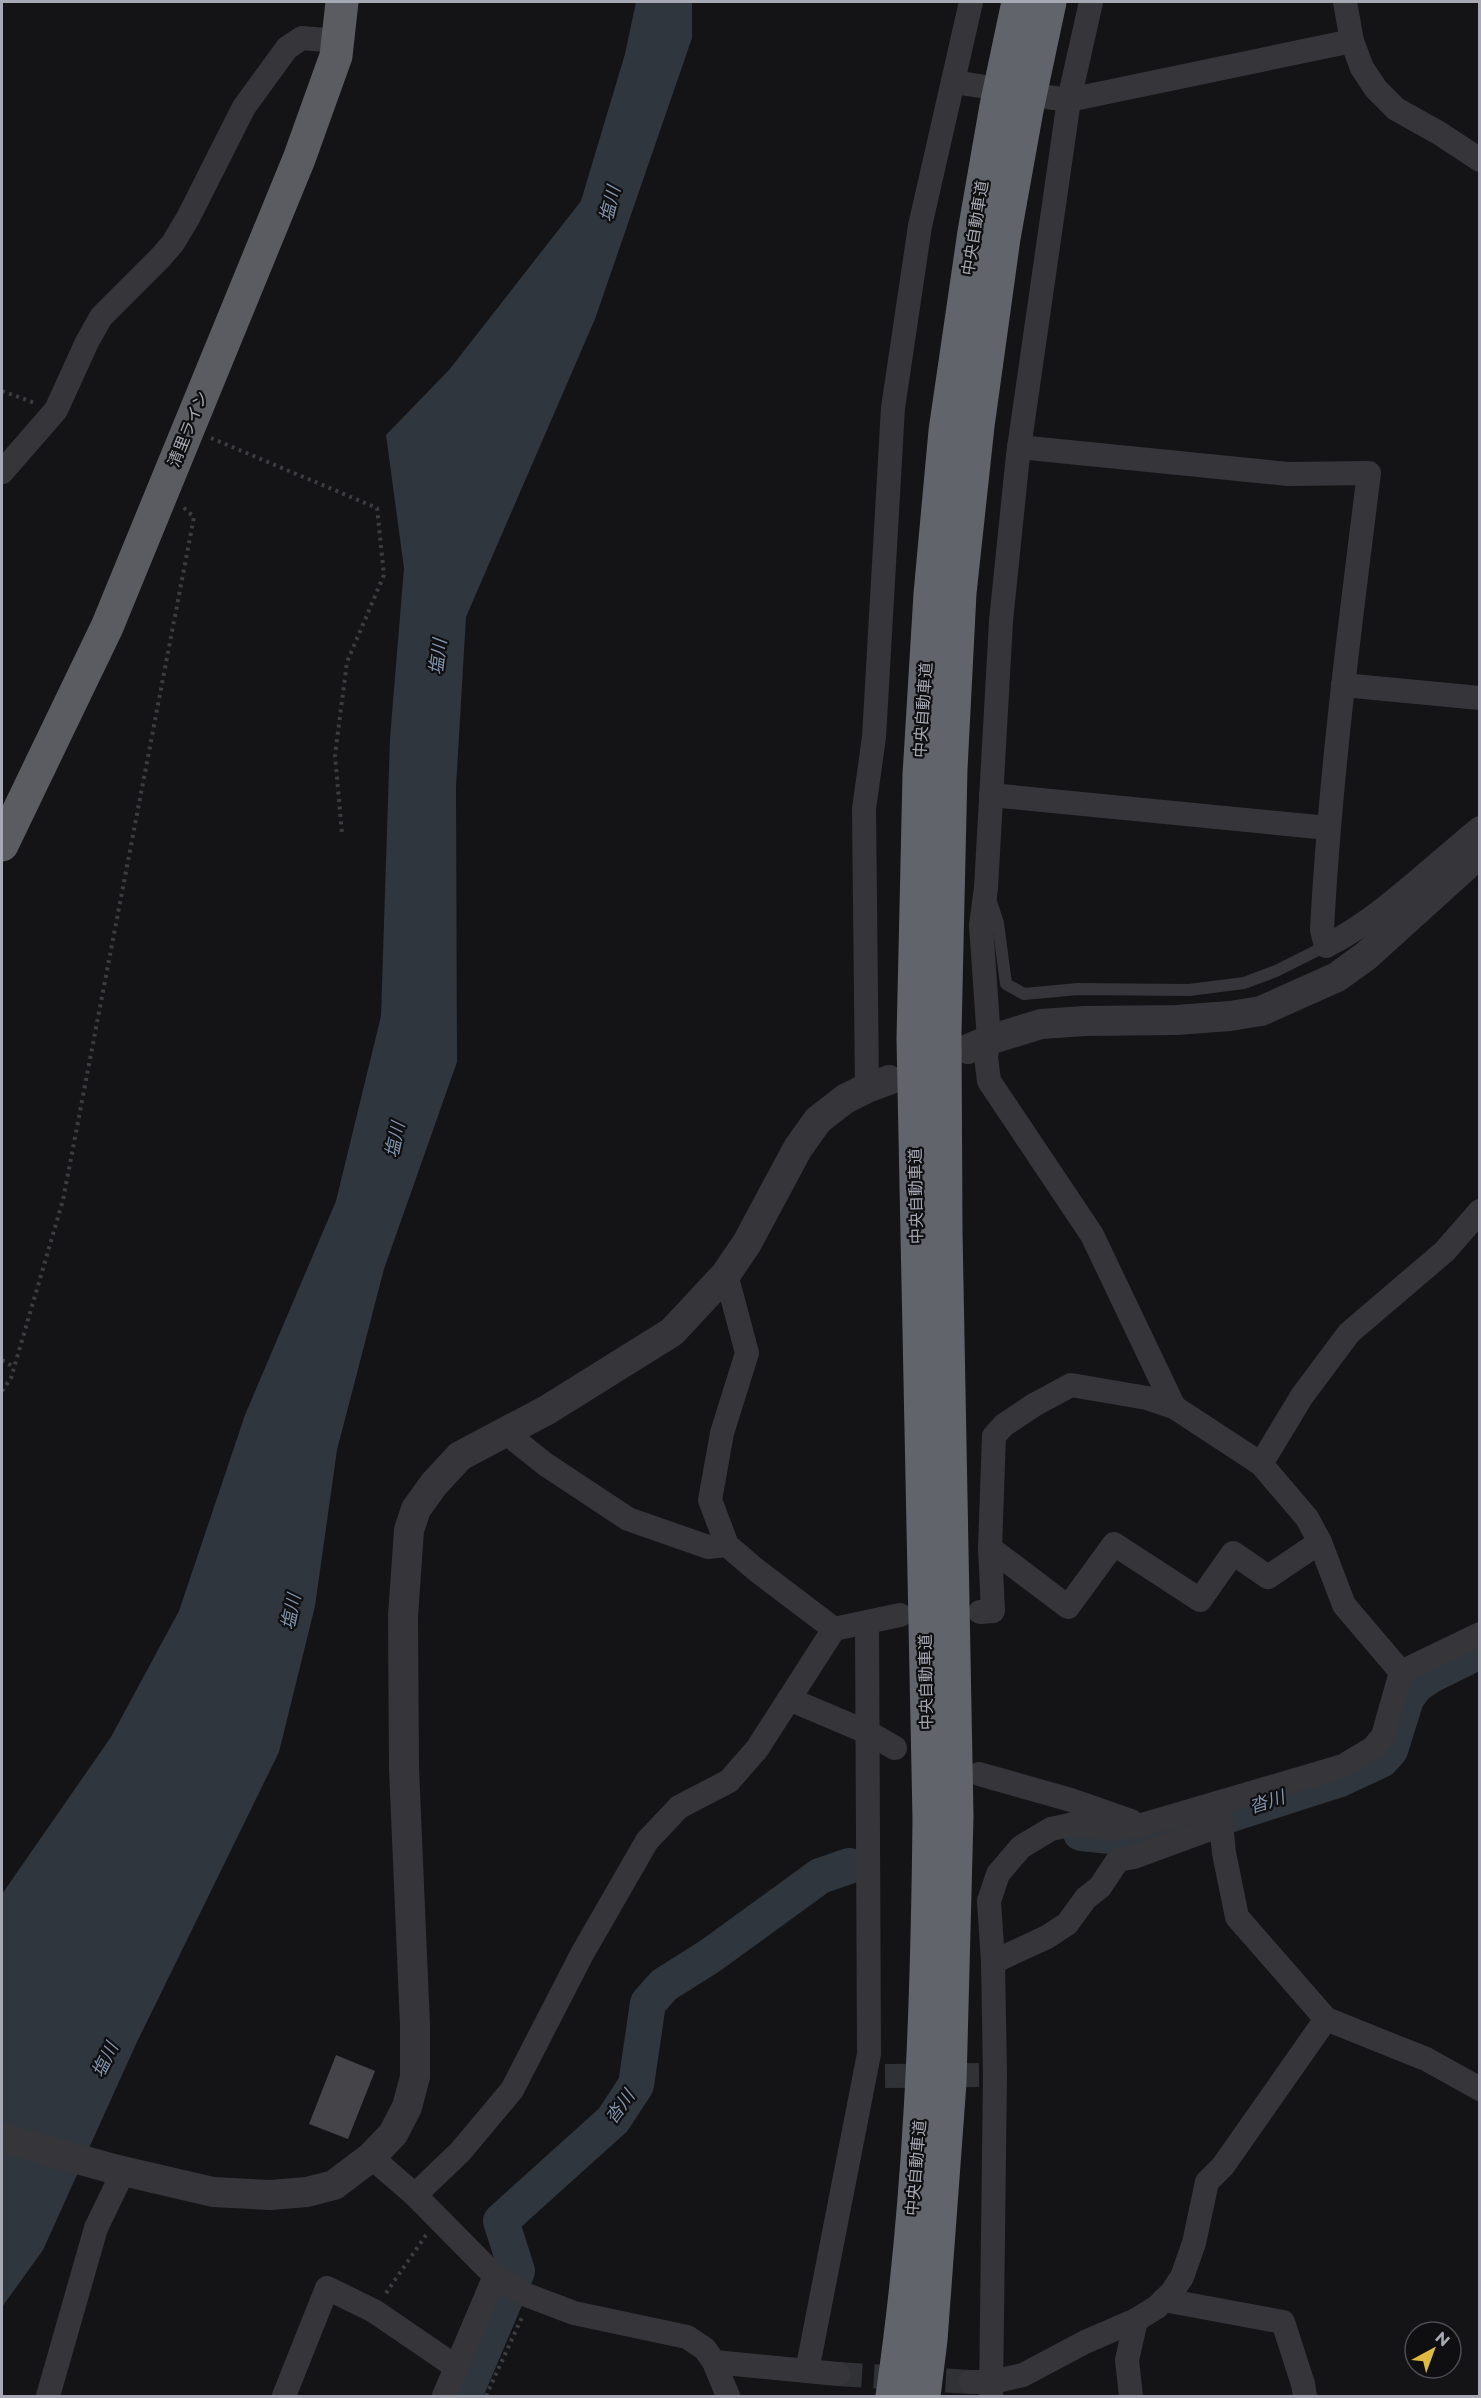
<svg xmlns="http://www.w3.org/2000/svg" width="1481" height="2398" font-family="Montserrat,'Noto Sans JP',sans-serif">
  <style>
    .water { fill: #2f363d }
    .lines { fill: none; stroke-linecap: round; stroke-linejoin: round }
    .river { stroke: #2f363d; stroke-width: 36 }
    .building { fill: #444449 }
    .minor-tunnel { stroke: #313236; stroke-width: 24; stroke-dasharray: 24 12; stroke-linecap: butt }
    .path { stroke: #3c3d41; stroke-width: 4; stroke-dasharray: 3 4.5; stroke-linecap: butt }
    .service { stroke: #36363a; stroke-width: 12 }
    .minor { stroke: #36363a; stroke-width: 24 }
    .tertiary { stroke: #36363a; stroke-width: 30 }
    .trunk { stroke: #5a5c62; stroke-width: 33 }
    .motorway { stroke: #62646b; stroke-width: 33 }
    .labels { text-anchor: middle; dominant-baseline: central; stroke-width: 4.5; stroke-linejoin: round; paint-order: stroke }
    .street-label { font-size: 16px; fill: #a7aab5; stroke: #0f0f11 }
    .water-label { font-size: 18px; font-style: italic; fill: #8294ad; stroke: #0f0f11 }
  </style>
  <rect width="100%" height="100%" fill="#141416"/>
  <polygon class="water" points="636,2 692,2 692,38 595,319 466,617 456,787 457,1062 384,1269 337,1450 315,1606 279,1752 136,2044 43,2250 2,2307 2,1894 111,1737 179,1611 245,1415 336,1201 381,1016 390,738 404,568 386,435 449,370 581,201 625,54"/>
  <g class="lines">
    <g class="river">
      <polyline points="1081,1833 1151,1840 1340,1779 1381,1760 1390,1750 1406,1699 1415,1686 1431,1675 1480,1651"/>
      <polyline points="464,2396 517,2271 501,2221 613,2120 636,2085 648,2003 664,1985 710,1956 820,1876 849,1866"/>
    </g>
  </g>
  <polygon class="building" points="336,2055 375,2071 348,2139 309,2124"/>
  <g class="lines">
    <g class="minor-tunnel">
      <polyline points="885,2076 979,2075"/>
      <polyline points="838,2374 971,2382"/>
    </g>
    <g class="path">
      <polyline points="2,391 35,403"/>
      <polyline points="211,438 377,508 384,575 347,662 335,755 342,834"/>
      <polyline points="2,1360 14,1367"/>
      <polyline points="2,1391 11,1378 63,1200 194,517 183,507"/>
      <polyline points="386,2293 426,2235"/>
      <polyline points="486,2396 523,2315"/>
    </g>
    <polyline class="service" points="990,899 998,923 1006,984 1024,994 1078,989 1189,990 1244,983 1276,971 1326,946"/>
    <g class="minor">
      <polyline points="1091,2 1069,100 1018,455 1001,621 986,888 981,925 989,1040 986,1057 989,1081 1092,1235 1174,1407"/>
      <polyline points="1345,2 1352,41"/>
      <polyline points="953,82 980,86"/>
      <polyline points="1047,97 1069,100 1352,41 1362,68 1376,89 1396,109 1439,133 1480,160"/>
      <path d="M1019 447 1288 474 1369 473C1350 625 1330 777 1322 930L1326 946C1380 919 1433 866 1480 828"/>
      <polyline points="2,472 56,410 87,342 101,317 161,257 173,243 188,218 244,107 287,48 302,38 337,41"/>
      <polyline points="1343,685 1480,698"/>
      <polyline points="991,795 1328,828"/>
      <polyline points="867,1088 864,809 874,737 893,408 920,226 971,2"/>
      <polyline points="726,1274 747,1353 722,1433 710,1500 727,1545 755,1569 834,1629"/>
      <polyline points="505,1432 545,1464 628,1519 708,1547 727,1545"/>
      <polyline points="1261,1464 1302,1396 1349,1333 1445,1251 1480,1211"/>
      <polyline points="990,1548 994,1436 1004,1425 1034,1405 1071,1385 1147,1398 1174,1407 1261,1464 1307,1518 1320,1542 1344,1605 1401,1672"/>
      <polyline points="980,1612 993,1611 990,1548 1068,1607 1114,1544 1200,1600 1233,1553 1268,1577 1320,1542"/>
      <polyline points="789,1699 869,1733 895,1748"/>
      <polyline points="979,1774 1071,1800 1131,1821"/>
      <polyline points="993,1962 1047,1937 1067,1924 1086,1898 1100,1887 1118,1860 1134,1857 1221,1825"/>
      <polyline points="1326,2019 1426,2059 1480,2089"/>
      <polyline points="371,2157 415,2195 495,2276 524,2294 574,2313 687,2337 705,2349 714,2362 728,2396"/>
      <polyline points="415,2195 460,2152 512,2090 582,1954 647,1841 679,1807 729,1781 757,1749 834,1629 900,1615"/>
      <polyline points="1164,2300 1283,2322 1303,2384 1305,2396"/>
      <polyline points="714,2362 838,2374"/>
      <polyline points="807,2371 869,2054 867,1622"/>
      <polyline points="971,2382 992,2382 1023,2375 1085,2342 1136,2320 1157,2307 1172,2292 1182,2277 1194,2243 1207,2182 1223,2166 1326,2019 1237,1917 1224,1853 1219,1804"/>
      <polyline points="48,2396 96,2228 124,2170"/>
      <polyline points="284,2396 327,2288 374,2311 456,2367"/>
      <polyline points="444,2396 495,2276"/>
      <polyline points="991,2396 995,2075 993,1962 989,1901 998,1874 1021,1847 1051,1829 1074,1824 1112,1829 1142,1825 1343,1766 1373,1748 1383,1736 1401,1672 1480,1634"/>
      <polyline points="1131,2396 1127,2360 1136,2320"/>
    </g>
    <g class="tertiary">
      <polyline points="968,1049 989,1040 1041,1024 1085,1021 1176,1020 1230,1016 1261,1011 1337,977 1366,956 1480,853"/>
      <polyline points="2,2138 110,2168 213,2192 270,2195 307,2192 334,2185 371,2157 393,2134 407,2107 415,2077 415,2025 404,1768 403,1616 409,1530 416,1509 434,1484 460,1456 547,1410 672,1332 726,1274 747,1243 798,1148 818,1120 845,1099 867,1088 889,1080"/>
    </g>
    <polyline class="trunk" points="2,845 107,627 299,159 336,56 342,2"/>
    <g class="motorway">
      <path d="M892 2396C920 2205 927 2012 929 1819L913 1039 919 775 930 594 945 431 974 232 996 106 1018 2"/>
      <polyline points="924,2396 931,2340 950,2083 957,1816 946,1231 945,1033 951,769 960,593 978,426 1004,238 1027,110 1050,2"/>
    </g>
  </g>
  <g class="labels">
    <g class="street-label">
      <text transform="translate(975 228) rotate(-81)">中央自動車道</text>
      <text transform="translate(188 429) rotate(-68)">清里ライン</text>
      <text transform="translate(923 710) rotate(-86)">中央自動車道</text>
      <text transform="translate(916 1196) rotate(-91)">中央自動車道</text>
      <text transform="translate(926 1682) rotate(-91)">中央自動車道</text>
      <text transform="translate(916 2168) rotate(-85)">中央自動車道</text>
    </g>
    <g class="water-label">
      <text transform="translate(610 204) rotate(-76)">塩川</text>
      <text transform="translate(438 657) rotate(-83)">塩川</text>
      <text transform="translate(395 1140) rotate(-78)">塩川</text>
      <text transform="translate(291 1612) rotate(-78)">塩川</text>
      <text transform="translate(1267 1802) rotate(-18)">沓川</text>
      <text transform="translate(105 2060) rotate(-64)">塩川</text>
      <text transform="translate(620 2107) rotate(-54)">沓川</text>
    </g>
  </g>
  <rect width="1481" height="2398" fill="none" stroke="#a7aab5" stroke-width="6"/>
  <g transform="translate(1433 2350) rotate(41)"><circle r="28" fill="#0f0f11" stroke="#4c4d53" stroke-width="1.5"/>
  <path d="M0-4.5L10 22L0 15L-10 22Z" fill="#dfba43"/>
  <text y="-9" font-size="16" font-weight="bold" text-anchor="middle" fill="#a7aab5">N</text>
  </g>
</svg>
